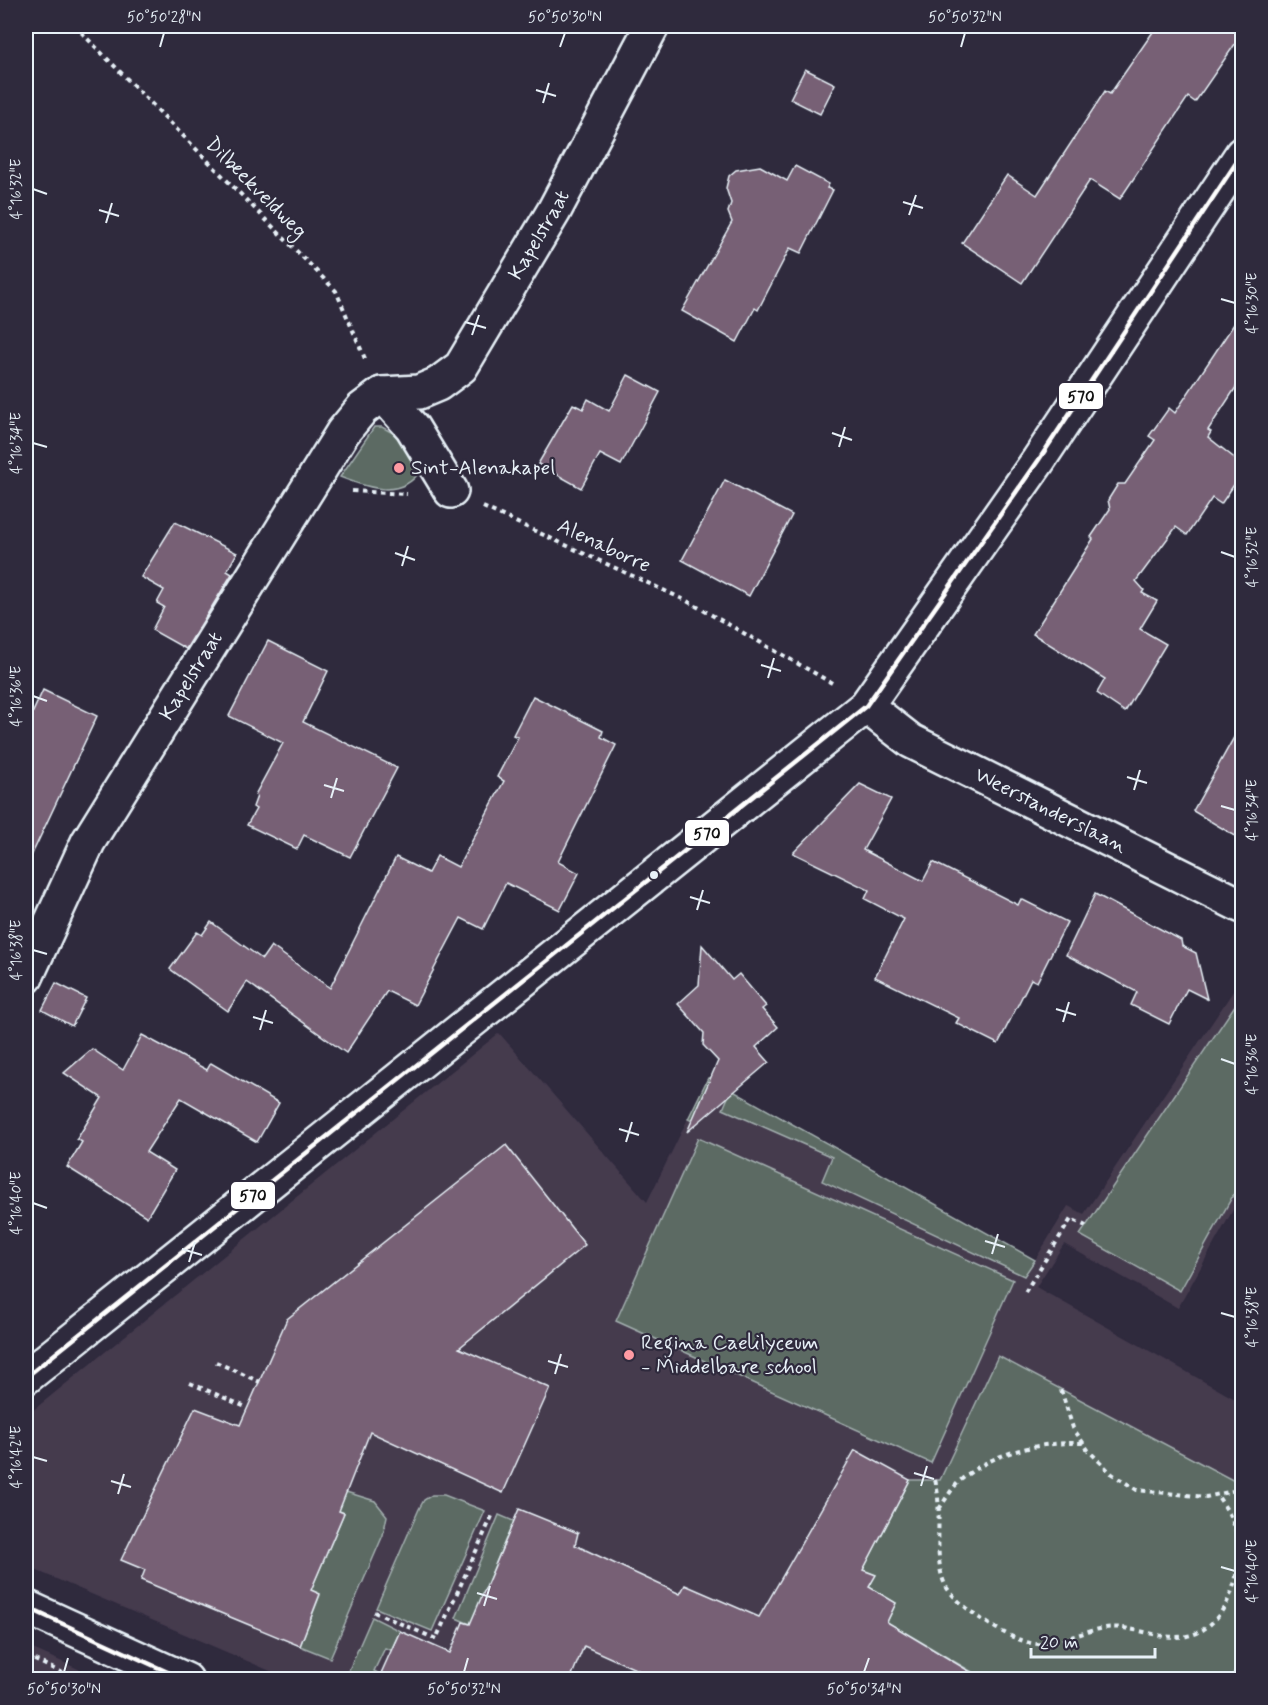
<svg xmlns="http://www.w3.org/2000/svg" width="1268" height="1705" font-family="Mynerve,sans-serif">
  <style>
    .built { fill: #453a4e }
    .green { fill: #5b6b63; stroke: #a2aeae; stroke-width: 1.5 }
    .building { fill: #776074; stroke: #e8f1f8; stroke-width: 1.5 }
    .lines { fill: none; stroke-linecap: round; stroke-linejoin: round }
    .minor-casing { stroke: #e8f1f8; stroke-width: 38 }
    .path { stroke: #e8f1f8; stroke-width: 4; stroke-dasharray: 4.5 4.5; stroke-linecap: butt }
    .minor { stroke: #2f2a3d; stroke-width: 33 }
    .bus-1-casing { stroke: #2f2a3d; stroke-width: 9 }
    .bus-1 { stroke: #fff; stroke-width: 4.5 }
    .ticks { fill: none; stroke: #e8f1f8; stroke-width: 2 }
    .poi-dot { fill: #ff9aa2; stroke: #2f2a3d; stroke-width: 2 }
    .bus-dot { fill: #e8f1f8; stroke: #2f2a3d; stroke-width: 2 }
    .labels { text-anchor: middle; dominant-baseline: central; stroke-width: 4.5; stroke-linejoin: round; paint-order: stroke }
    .street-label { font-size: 21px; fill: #e8f1f8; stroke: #2f2a3d }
    .poi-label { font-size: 21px; fill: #e8f1f8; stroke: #2f2a3d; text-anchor: start }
    .line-badge { stroke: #2f2a3d; stroke-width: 2 }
    .pale-badge-label { font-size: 16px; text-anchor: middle; font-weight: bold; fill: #111 }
    .neatline { fill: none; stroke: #e8f1f8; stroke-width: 2 }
    .ticks-label { font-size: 15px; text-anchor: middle; fill: #e8f1f8 }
  </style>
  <rect width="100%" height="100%" fill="#2f2a3d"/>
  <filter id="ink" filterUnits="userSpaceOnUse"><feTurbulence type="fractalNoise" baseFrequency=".0167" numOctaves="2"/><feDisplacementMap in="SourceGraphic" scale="12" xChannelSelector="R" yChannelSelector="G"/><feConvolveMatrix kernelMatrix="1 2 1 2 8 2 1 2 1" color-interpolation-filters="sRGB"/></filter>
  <g filter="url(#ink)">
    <g class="built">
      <polygon points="1242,978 1242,1194 1178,1308 1064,1244 1036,1287 1242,1403 1242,1657 1230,1679 289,1679 26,1566 26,1416 499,1033 647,1202 708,1078 1035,1260 1068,1206 1084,1214"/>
      <polygon points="26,1646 101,1679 26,1679"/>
    </g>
    <g class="green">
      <path d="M374 427H382L411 443 421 470C401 500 368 488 340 477Z"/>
      <polygon points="1242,995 1242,1179 1180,1291 1080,1235"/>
      <polygon points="708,1078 710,1078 1035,1260 1024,1276 822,1181 832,1157 723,1109 729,1095 692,1121 688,1119"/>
      <polygon points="698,1138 1013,1280 931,1463 616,1321"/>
      <polygon points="998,1356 1242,1485 1242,1657 1230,1679 984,1679 887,1622 896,1603 869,1587 875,1575 863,1570 910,1480 940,1480"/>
      <polygon points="330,1487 375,1501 387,1516 383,1535 330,1658 300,1646 320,1595 311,1590 344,1513 292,1491"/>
      <polygon points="432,1495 444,1495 485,1511 432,1631 376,1608 419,1509 424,1500"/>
      <polygon points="499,1515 530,1528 506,1538 488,1582 504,1589 477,1627 456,1618"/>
      <polygon points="372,1617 400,1631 391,1650 385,1648 374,1671 380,1674 378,1679 345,1679"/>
    </g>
    <g class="building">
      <polygon points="1157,26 1242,26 1242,34 1195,102 1188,97 1120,199 1090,180 1022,283 962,243 1007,175 1037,195 1105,91 1110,94"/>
      <polygon points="805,69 835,84 820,114 790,99"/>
      <polygon points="760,166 787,181 795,166 829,184 827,188 833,190 801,253 790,248 758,310 755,308 737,342 682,311 732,222 728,212 731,203 726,188 729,176 736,170"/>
      <polygon points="1242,312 1242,378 1208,430 1211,432 1208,437 1242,464 1242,473 1221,504 1212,498 1187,535 1176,527 1136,581 1144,590 1142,593 1157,601 1140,629 1166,644 1125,712 1097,693 1105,679 1033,634 1093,539 1091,537 1110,509 1108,500 1118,484 1125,484 1155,440 1149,436 1169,408 1175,413"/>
      <polygon points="628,375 660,392 621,465 600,454 581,488 538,464 573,404 583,409 588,399 609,411"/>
      <polygon points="725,480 792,515 749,596 682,560"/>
      <polygon points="175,522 237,553 227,571 232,574 186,649 152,630 164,607 157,603 164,590 141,577"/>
      <polygon points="268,641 328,671 303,722 397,768 350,857 304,835 297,849 247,825 256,809 253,807 257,796 255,795 283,743 229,716"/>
      <polygon points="43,690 97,716 26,867 26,727"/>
      <polygon points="533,696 603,731 601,737 616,745 558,862 579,873 560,910 506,883 483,929 461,918 415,1005 387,991 346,1053 247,982 228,1011 170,969 197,932 202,935 211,922 262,959 271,946 330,988 396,857 428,873 437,856 458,867 504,781 497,777 518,737 513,735"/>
      <polygon points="1242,723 1242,840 1193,811"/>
      <polygon points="860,784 891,799 863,850 923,881 933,862 1018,905 1021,899 1067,922 1037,982 1031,979 998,1044 956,1023 959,1018 875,977 904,919 865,899 869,890 793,853"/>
      <polygon points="1095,894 1181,940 1182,946 1196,953 1207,999 1187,989 1169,1024 1131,1005 1137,992 1066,955"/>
      <polygon points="702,945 732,980 739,974 766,1006 762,1009 778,1027 756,1047 769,1062 687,1132 718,1061 703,1045 704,1033 678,1004 699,985"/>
      <polygon points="56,983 86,998 72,1026 42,1010"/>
      <polygon points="142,1035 207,1070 211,1063 279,1103 257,1142 181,1098 146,1152 175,1170 147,1217 67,1167 82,1142 77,1139 102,1098 64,1073 92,1049 123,1070"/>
      <polygon points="506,1145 585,1245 459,1348 550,1388 503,1493 370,1432 339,1511 344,1513 311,1590 320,1594 300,1646 141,1580 145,1570 121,1560 195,1408 240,1425 287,1319"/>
      <polygon points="855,1450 910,1480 863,1570 876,1575 869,1587 896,1603 887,1622 984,1680 660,1680 584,1646 570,1680 378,1680 400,1631 450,1653 463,1622 470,1624 519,1509 578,1533 575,1545 680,1594 685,1585 759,1617"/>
    </g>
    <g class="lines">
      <g class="minor-casing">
        <g id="minor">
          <polyline points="382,394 412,427 451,491"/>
          <path id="s1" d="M866 706 911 741 1242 906"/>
          <path id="s2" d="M26 977 88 842 343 432 362 409 382 394 419 392 438 384 461 367 554 211 652 26"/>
          <polyline points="26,1377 866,706 1038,461 1242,154"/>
          <polyline points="26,1607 186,1680"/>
        </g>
      </g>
      <g class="path">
        <polyline points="75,26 336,291 366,361"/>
        <polyline points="352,491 407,494"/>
        <polyline points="483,507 687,601 832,683"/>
        <polyline points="1025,1292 1071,1219 1086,1226"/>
        <polyline points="216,1362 260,1382"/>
        <polyline points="190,1383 248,1408"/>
        <polyline points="1061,1390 1073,1428 1088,1450 1112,1474 1137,1490 1206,1497 1242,1489"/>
        <path d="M935 1480C944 1509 931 1563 947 1588 961 1609 1017 1647 1043 1644 1065 1641 1084 1631 1105 1628 1131 1624 1160 1641 1187 1636 1226 1629 1245 1571 1237 1536 1234 1520 1226 1508 1217 1495"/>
        <path d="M939 1509C946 1499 953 1486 962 1479 995 1451 1041 1442 1083 1443"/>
        <polyline points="374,1612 436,1639 493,1514"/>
        <polyline points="26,1656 78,1680"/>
      </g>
      <use href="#minor" class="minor"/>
      <g class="bus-1-casing">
        <g id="bus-1">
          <polyline points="26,1377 866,706 1038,461 1242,154"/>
          <polyline points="26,1607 185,1680"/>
        </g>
      </g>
      <use href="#bus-1" class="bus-1"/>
    </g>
  </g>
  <path class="ticks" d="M160 47 164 33M560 47 565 33M961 47 965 33M536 90 556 96M543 103 549 83M33 189 47 194M903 202 923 208M99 210 119 216M909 215 916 195M106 223 112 203M1221 299 1235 303M465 322 486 328M472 335 479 315M832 433 852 440M33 443 47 447M839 447 845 427M1221 552 1235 557M395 553 415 560M402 566 408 546M761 665 781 671M768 678 774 658M33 696 47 701M1127 777 1147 783M324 785 344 791M1134 790 1140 770M331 798 337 778M1221 806 1235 810M690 897 710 903M697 910 703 890M33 950 47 954M1056 1009 1076 1015M253 1017 273 1023M1063 1022 1069 1002M260 1030 266 1010M1221 1059 1235 1064M619 1129 639 1135M626 1142 632 1122M33 1203 47 1208M985 1241 1005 1247M182 1249 202 1255M992 1254 998 1234M189 1262 195 1242M1221 1313 1235 1317M548 1361 568 1367M555 1374 561 1354M33 1457 47 1461M914 1473 934 1479M111 1481 131 1487M921 1486 927 1466M118 1494 124 1474M1221 1567 1235 1571M477 1593 497 1599M484 1606 490 1586M64 1672 68 1658M464 1672 468 1658M864 1672 869 1658"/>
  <g class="poi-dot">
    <circle cx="399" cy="468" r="6"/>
    <circle cx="629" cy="1355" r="6"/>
  </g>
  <circle class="bus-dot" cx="654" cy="875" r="5"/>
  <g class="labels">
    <g class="street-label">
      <text transform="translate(256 188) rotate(45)">Dilbeekveldweg</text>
      <text stroke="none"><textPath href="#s2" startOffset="926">Kapelstraat</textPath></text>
      <text transform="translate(604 546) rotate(25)">Alenaborre</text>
      <text stroke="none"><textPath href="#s2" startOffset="344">Kapelstraat</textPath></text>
      <text stroke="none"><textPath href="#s1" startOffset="213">Weerstanderslaan</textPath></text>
    </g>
    <g class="poi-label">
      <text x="411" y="468">Sint-Alenakapel</text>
      <text x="641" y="1343">Regina Caelilyceum<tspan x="641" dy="24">- Middelbare school</tspan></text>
    </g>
  </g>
  <g class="line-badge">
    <rect x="1058" y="382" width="46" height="28" rx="6" fill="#fff"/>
    <rect x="684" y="819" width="46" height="28" rx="6" fill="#fff"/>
    <rect x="230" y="1181" width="46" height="29" rx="6" fill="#fff"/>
  </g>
  <g class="pale-badge-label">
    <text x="1081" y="402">570</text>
    <text x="707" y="839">570</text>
    <text x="253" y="1201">570</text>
  </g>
  <rect width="1268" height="1705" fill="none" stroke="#2f2a3d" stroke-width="66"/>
  <path d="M1031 1648v9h124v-9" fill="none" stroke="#e8f1f8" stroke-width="3"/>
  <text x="1040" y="1648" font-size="18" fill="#e8f1f8" stroke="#2f2a3d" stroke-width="4.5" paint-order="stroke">20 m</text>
  <rect x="33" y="33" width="1202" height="1639" class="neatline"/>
  <g class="ticks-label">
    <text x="164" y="22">50°50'28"N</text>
    <text x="565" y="22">50°50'30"N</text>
    <text x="965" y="22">50°50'32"N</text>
    <text transform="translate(16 189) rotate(-90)" y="5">4°16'32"E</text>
    <text transform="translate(1252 303) rotate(-90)" y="5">4°16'30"E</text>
    <text transform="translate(16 443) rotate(-90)" y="5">4°16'34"E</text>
    <text transform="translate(1252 557) rotate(-90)" y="5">4°16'32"E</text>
    <text transform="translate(16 696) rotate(-90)" y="5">4°16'36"E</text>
    <text transform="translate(1252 810) rotate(-90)" y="5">4°16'34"E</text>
    <text transform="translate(16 950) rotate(-90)" y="5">4°16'38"E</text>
    <text transform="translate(1252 1064) rotate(-90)" y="5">4°16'36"E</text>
    <text transform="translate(16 1203) rotate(-90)" y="5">4°16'40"E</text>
    <text transform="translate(1252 1317) rotate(-90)" y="5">4°16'38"E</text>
    <text transform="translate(16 1457) rotate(-90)" y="5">4°16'42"E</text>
    <text transform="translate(1252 1571) rotate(-90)" y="5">4°16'40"E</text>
    <text x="64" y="1694">50°50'30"N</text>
    <text x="464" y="1694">50°50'32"N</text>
    <text x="864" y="1694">50°50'34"N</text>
  </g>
</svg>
